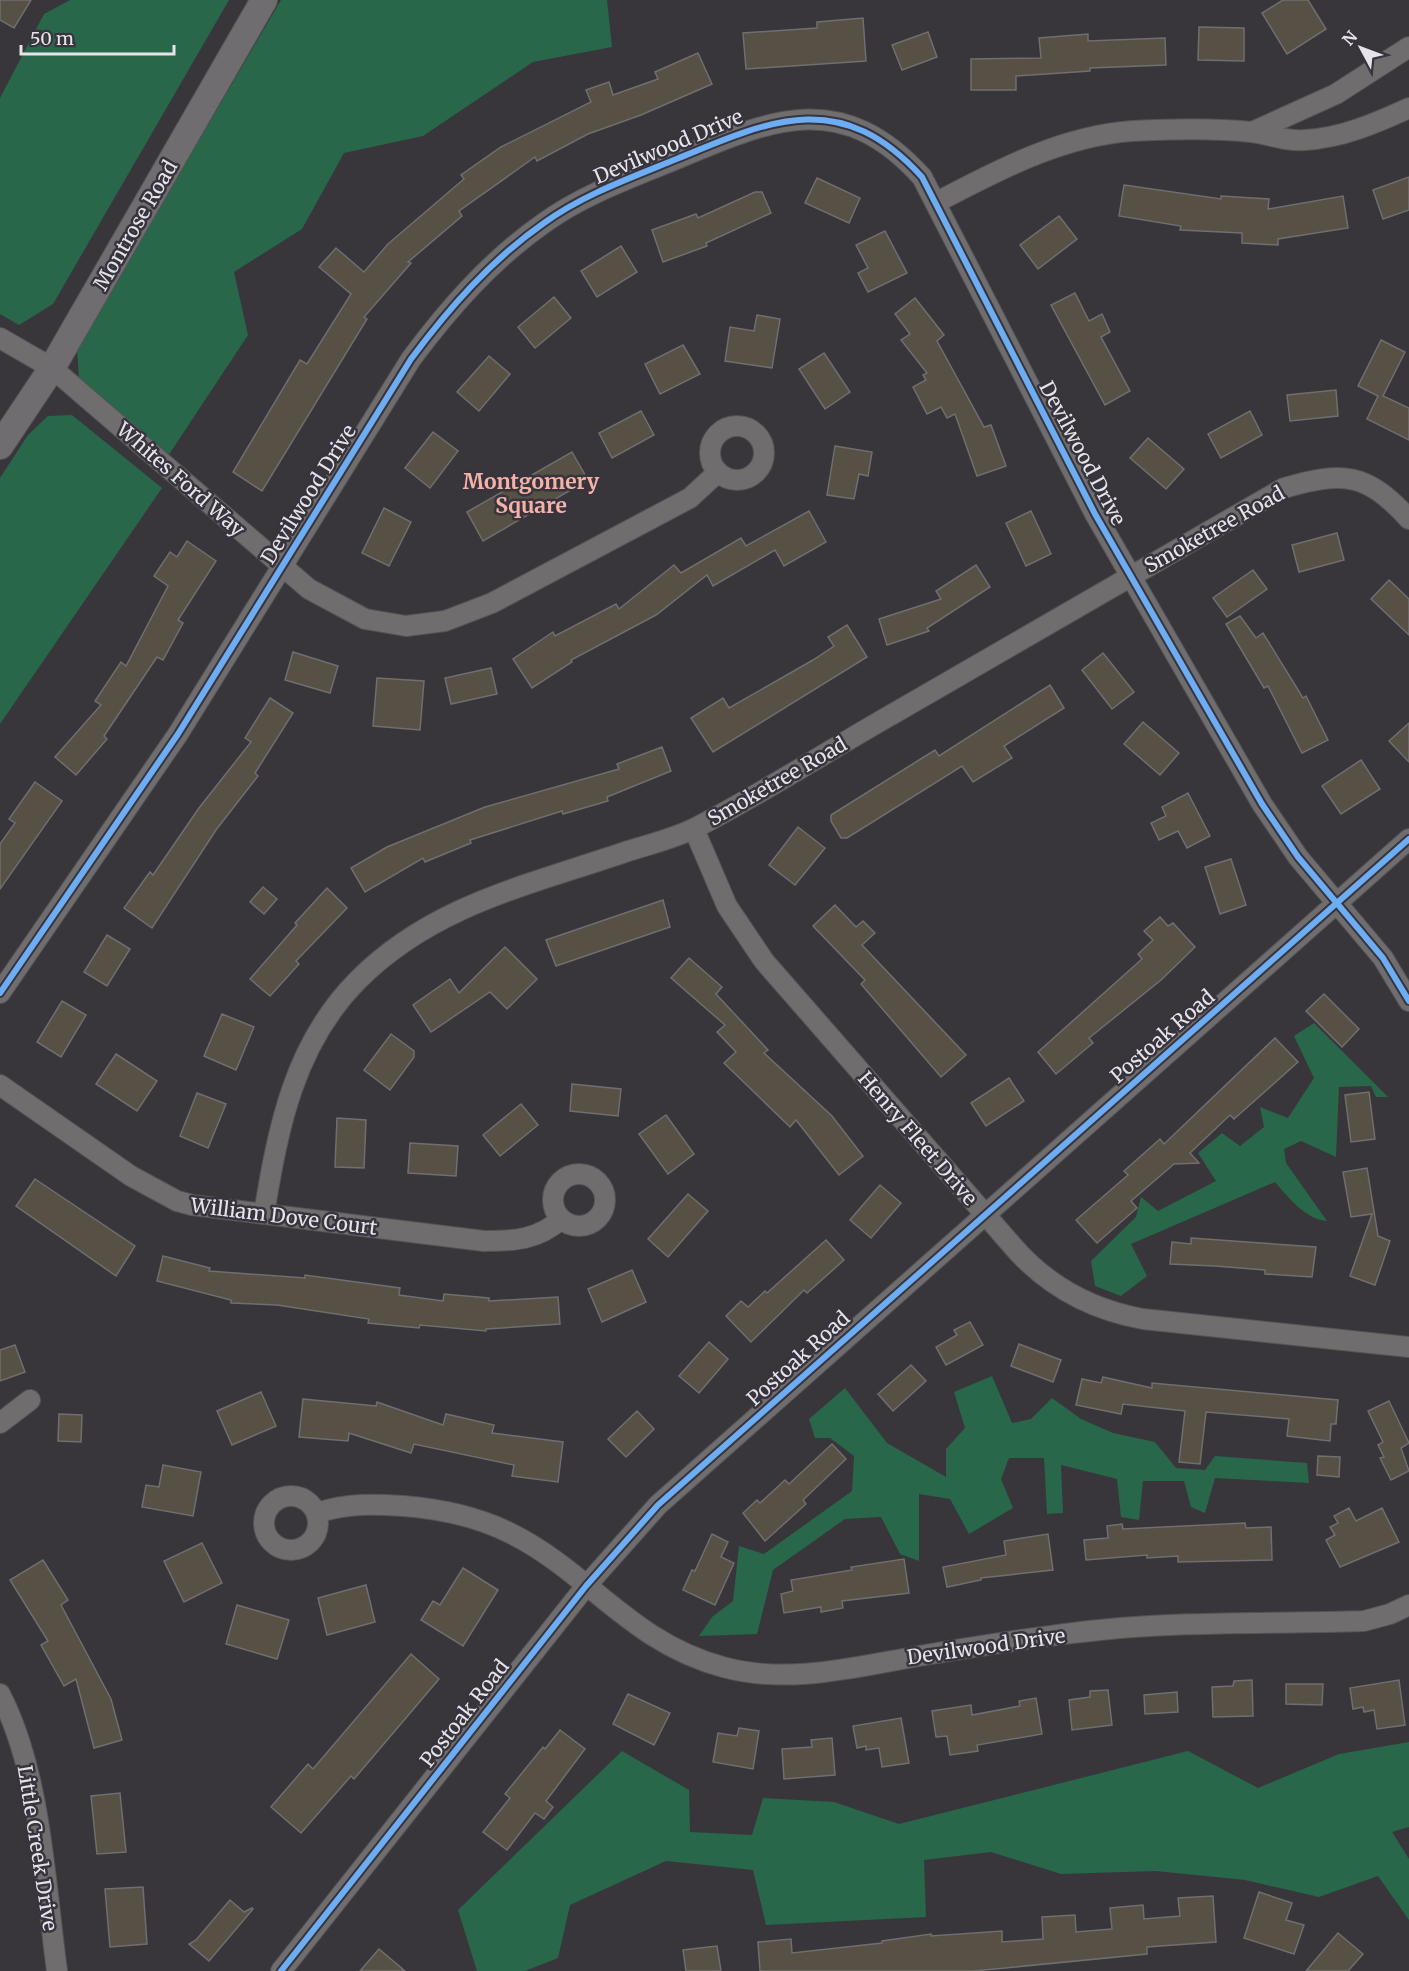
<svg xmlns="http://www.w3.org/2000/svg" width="1409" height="1971" font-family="Merriweather,serif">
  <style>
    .forest { fill: #286749 }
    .building { fill: #565045; stroke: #706e6f; stroke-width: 1.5 }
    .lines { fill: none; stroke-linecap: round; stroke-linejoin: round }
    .minor-casing { stroke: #545356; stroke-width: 22 }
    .major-casing { stroke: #545356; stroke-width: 28 }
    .minor { stroke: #6f6d6e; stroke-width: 20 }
    .major { stroke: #6f6d70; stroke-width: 26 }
    .cycleway-casing { stroke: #37343d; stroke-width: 10 }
    .cycleway { stroke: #6dadf4; stroke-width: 6 }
    .labels { text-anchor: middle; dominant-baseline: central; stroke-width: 5; stroke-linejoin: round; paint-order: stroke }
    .street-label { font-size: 20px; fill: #e6e4ea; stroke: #37343d }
    .neighbourhood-label { font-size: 21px; font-weight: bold; fill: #f5b3a7; stroke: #37343d }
  </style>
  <rect width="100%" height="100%" fill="#38363b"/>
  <g class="forest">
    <polygon points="70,0 229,0 53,304 19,325 0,314 0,98 44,14"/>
    <polygon points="281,0 607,0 612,47 533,62 423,136 344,153 302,229 234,272 248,335 168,456 79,378 77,349"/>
    <polygon points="72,415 162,488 0,724 0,478 28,435 48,416"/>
    <path d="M1314 1023 1388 1097H1376L1371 1086 1339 1087 1336 1157 1301 1141 1284 1149 1286 1163 1327 1221C1306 1220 1287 1196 1275 1182L1131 1244 1147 1276 1121 1296 1095 1286 1091 1261 1136 1217 1141 1197 1158 1211 1216 1181 1198 1153 1222 1133 1240 1146 1264 1127 1260 1107 1288 1118 1314 1078 1294 1036Z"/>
    <polygon points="992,1376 1012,1423 1031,1419 1052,1398 1081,1419 1113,1433 1155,1442 1176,1468 1205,1470 1215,1456 1307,1463 1309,1483 1215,1478 1205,1513 1191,1507 1184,1481 1143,1481 1139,1520 1121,1517 1117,1479 1061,1465 1063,1513 1047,1514 1044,1458 1009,1458 1001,1479 1013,1508 969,1534 950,1499 919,1494 919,1561 900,1554 881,1517 845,1519 773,1570 757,1634 699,1636 712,1617 733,1601 739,1546 764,1554 852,1491 854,1456 830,1438 815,1438 809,1419 845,1388 887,1443 946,1477 946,1449 965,1428 954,1392"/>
    <polygon points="1409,1742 1409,1827 1392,1832 1409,1859 1409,1920 1378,1876 1319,1897 1245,1880 1156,1871 1061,1874 991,1852 924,1860 926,1917 766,1925 753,1870 666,1861 570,1905 558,1958 525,1971 477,1971 458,1910 622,1751 689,1790 690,1832 752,1835 763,1798 834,1802 899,1824 1188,1751 1258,1788 1339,1754"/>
  </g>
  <g class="building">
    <polygon points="0,0 31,0 14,28 0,20"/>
    <polygon points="1283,0 1308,0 1326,29 1287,54 1262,13"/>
    <polygon points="863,18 866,61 746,69 743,33 817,28 817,22"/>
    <polygon points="1199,27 1244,28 1244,61 1198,60"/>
    <polygon points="928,32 937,57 902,70 892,45"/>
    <polygon points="1088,34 1088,41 1165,38 1166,65 1090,68 1090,71 1016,76 1016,90 971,90 971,59 1041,58 1039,38"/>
    <polygon points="698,53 712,84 641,115 588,134 537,161 535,157 459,211 462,216 408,262 411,263 364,317 367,319 262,491 233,472 300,360 307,364 351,294 319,267 336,248 364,272 388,244 464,179 461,175 501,147 591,102 586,90 609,82 613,95 658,79 655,72"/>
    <polygon points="1409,177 1409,210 1383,219 1373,190"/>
    <polygon points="817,178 860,198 849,223 805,203"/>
    <polygon points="1124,185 1221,199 1221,196 1269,199 1268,209 1343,196 1348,228 1278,239 1278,245 1242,243 1242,233 1180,230 1181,226 1119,216"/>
    <polygon points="755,192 762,192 771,213 706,243 707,246 663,262 652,230 696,214 698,218"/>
    <polygon points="1059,216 1077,239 1038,269 1020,245"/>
    <polygon points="885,231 907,273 868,292 858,273 868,268 856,245"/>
    <polygon points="621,246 637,272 597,297 581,271"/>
    <polygon points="1075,293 1089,321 1102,314 1110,332 1101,337 1130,391 1105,405 1051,305"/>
    <polygon points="554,297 571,318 535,348 518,327"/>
    <polygon points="915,298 944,335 937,341 984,427 991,425 1006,466 977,476 955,414 947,418 941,407 927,414 913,387 926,380 923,375 927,373 901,340 910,334 895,314"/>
    <polygon points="757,315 780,319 772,368 725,361 730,327 754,331"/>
    <polygon points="1381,340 1405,352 1383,396 1409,408 1409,440 1367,419 1378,396 1358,386"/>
    <polygon points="683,345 700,374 660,394 645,364"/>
    <polygon points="824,353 850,392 825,409 799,369"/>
    <polygon points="489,356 510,374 479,411 457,392"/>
    <polygon points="1336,390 1338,416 1290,421 1287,395"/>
    <polygon points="641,411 654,435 612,458 599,433"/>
    <polygon points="1250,411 1262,435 1221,458 1208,434"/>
    <polygon points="433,432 458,451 430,488 405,468"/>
    <polygon points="1148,438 1184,469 1166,489 1130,458"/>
    <polygon points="835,446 872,452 868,476 859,474 854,499 827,495"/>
    <polygon points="572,452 588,480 483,541 467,512"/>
    <polygon points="384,508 411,522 389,566 362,553"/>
    <polygon points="809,511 826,542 784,566 775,550 713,586 707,575 656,615 571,660 572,662 532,688 513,659 553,632 555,636 616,604 619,609 674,565 681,573 741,538 746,546"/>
    <polygon points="1031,511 1051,554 1026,566 1006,523"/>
    <polygon points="1337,533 1344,560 1299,572 1292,545"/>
    <polygon points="187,541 216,561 178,620 183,623 163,660 157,657 104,736 107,739 76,775 55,757 101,705 95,701 121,662 126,666 168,586 154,576 170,552 177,557"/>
    <polygon points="976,565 990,587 927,628 929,631 887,645 879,619 941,599 936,591"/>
    <polygon points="1253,570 1267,589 1227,617 1213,598"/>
    <polygon points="1389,580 1409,599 1409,635 1371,599"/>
    <polygon points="1240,616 1256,638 1263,633 1303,698 1306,696 1328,740 1302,753 1268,686 1264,688 1226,624"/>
    <polygon points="847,625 867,657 713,752 691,718 723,698 729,708 813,660 834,646 828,637"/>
    <polygon points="293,652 338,666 330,693 285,680"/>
    <polygon points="1103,653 1134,692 1112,709 1082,670"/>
    <polygon points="491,668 497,694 451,704 445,678"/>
    <polygon points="377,678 424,681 420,730 373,726"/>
    <polygon points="1050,685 1064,708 1004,746 1012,758 973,782 962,766 847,838 841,838 831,821 831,815 935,750 939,756"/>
    <polygon points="270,698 293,713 255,773 258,776 216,830 152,928 124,908 150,872 153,875 199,808 251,742 245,738"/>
    <polygon points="1143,722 1179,753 1160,775 1124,744"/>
    <polygon points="1409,723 1409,762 1389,741"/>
    <polygon points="662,747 671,771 607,797 608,801 563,814 562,811 470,840 471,843 425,862 423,858 365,892 351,868 387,847 485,807 619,769 617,764"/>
    <polygon points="1361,760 1380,789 1341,814 1322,786"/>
    <polygon points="35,782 62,801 0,889 0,844 15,823 9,819"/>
    <polygon points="1188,793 1210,836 1187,848 1178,831 1159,840 1151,823 1166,816 1162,807"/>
    <polygon points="798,827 825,848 795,885 769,865"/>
    <polygon points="1231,859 1246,905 1220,914 1205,867"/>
    <polygon points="263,887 277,899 264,914 250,902"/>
    <polygon points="327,888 347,908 296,961 299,964 270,996 250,979 297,925 295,923"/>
    <polygon points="663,900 670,927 556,966 546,940"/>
    <polygon points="835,905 856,927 863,921 875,933 862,945 966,1055 941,1077 861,984 865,980 813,926"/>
    <polygon points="1160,917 1168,926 1173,923 1195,947 1161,980 1089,1038 1093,1043 1056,1074 1038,1052 1142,959 1138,954 1153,940 1144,931"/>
    <polygon points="107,935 130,949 107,986 84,972"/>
    <polygon points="505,947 537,979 507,1009 490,992 431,1032 413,1005 450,979 459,993"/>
    <polygon points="689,958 722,987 716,994 768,1050 764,1053 832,1116 863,1156 839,1175 796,1120 790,1127 724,1063 736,1052 717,1032 725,1025 671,978"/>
    <polygon points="1324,994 1359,1029 1342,1047 1306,1011"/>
    <polygon points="62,1001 86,1015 61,1057 37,1042"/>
    <polygon points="222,1014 254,1027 236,1070 204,1056"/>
    <polygon points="391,1034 414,1051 414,1057 390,1090 364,1070"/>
    <polygon points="1275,1038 1298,1062 1234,1119 1230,1115 1190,1153 1199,1163 1174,1164 1131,1201 1137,1208 1097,1243 1076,1220 1128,1175 1124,1171 1160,1139 1164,1144"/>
    <polygon points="116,1054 157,1081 137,1111 96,1084"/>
    <polygon points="1009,1078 1024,1101 986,1126 971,1103"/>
    <polygon points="572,1084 621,1089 618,1116 570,1111"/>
    <polygon points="1369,1092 1375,1139 1351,1142 1345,1095"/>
    <polygon points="197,1093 226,1104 208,1148 180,1136"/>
    <polygon points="521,1104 538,1125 500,1156 483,1135"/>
    <polygon points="666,1115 694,1154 668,1174 639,1134"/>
    <polygon points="337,1118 366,1120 364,1168 335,1167"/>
    <polygon points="410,1143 458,1146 456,1176 408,1173"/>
    <polygon points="1367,1168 1378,1236 1390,1241 1375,1285 1350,1276 1372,1214 1351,1217 1343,1172"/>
    <polygon points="35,1179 135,1246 116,1276 16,1206"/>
    <polygon points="880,1185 901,1203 871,1238 850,1220"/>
    <polygon points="688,1194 708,1211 668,1257 648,1239"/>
    <polygon points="1191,1238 1316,1247 1312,1277 1265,1274 1265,1270 1215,1266 1170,1264 1172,1242 1191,1244"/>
    <polygon points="826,1240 844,1260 807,1293 804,1290 751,1342 726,1316 741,1301 748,1307 765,1291 767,1293"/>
    <polygon points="163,1256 210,1268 209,1271 305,1278 305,1275 400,1288 399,1295 443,1301 444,1294 489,1298 489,1301 558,1297 560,1324 486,1329 486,1331 420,1325 419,1328 368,1323 369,1319 277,1305 231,1303 231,1300 157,1281"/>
    <polygon points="632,1270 646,1302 602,1322 588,1289"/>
    <polygon points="970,1322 983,1345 946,1365 936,1347 957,1335 954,1330"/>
    <polygon points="709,1342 728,1359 699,1393 679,1376"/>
    <polygon points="1019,1344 1061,1360 1053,1382 1011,1366"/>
    <polygon points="15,1345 25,1372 0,1381 0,1350"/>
    <polygon points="911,1365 926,1381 893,1411 878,1394"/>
    <polygon points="1103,1377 1152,1388 1152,1383 1338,1400 1336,1424 1331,1424 1330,1441 1287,1436 1289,1419 1206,1412 1200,1464 1179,1462 1185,1411 1123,1404 1121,1414 1076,1405 1082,1379 1101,1383"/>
    <polygon points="261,1392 276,1426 232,1445 217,1411"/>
    <polygon points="303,1399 376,1406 377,1402 443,1425 446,1414 494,1425 492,1433 563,1442 558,1482 512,1476 514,1465 414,1444 411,1453 349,1433 348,1441 299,1437"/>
    <polygon points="1389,1401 1409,1443 1401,1448 1409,1471 1391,1480 1380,1458 1384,1457 1378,1445 1383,1442 1368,1411"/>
    <polygon points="637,1411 654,1429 626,1457 608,1439"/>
    <polygon points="59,1414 82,1415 81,1442 58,1441"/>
    <polygon points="832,1444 846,1459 803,1500 806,1504 765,1541 743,1513 757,1500 760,1503 785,1480 789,1484"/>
    <polygon points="1318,1456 1340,1457 1339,1477 1317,1475"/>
    <polygon points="163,1465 201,1472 193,1516 142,1507 146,1485 159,1487"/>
    <polygon points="1349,1508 1356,1521 1382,1508 1399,1542 1340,1567 1326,1540 1335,1535 1330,1527 1338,1523 1334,1516"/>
    <polygon points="1245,1523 1246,1528 1271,1527 1272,1560 1178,1562 1178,1556 1147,1558 1147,1555 1086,1560 1084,1540 1108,1538 1107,1526 1122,1524 1123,1529"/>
    <polygon points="712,1534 728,1542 721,1557 734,1563 715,1605 683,1590 692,1570 695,1571"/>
    <polygon points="1048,1534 1053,1570 981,1578 981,1580 947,1587 943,1567 1006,1555 1004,1541"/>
    <polygon points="202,1543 222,1583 184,1602 164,1561"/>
    <polygon points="904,1559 909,1593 842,1601 843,1608 821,1612 821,1607 784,1613 781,1594 793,1591 791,1580 852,1570 851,1567"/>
    <polygon points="43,1560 68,1600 61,1605 111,1699 122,1740 94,1748 76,1679 64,1686 41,1645 48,1641 10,1580"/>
    <polygon points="463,1568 498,1590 463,1646 421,1620 433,1601 440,1605"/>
    <polygon points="366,1585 375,1622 327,1635 318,1598"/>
    <polygon points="237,1605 289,1620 277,1659 226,1644"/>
    <polygon points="411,1654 439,1679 354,1779 351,1776 301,1833 271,1807 308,1764 313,1769"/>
    <polygon points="1252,1680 1253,1716 1213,1717 1212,1687 1233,1686 1234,1681"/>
    <polygon points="1399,1680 1405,1725 1377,1729 1374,1710 1364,1712 1363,1707 1353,1709 1350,1688"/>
    <polygon points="1286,1684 1323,1684 1322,1705 1286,1704"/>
    <polygon points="1108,1690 1112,1725 1072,1730 1069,1700 1090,1697 1090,1691"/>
    <polygon points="1177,1692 1178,1712 1145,1714 1144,1695"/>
    <polygon points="628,1694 670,1713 654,1745 613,1724"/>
    <polygon points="1036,1698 1042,1734 977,1745 978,1751 950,1755 947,1736 936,1737 932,1711 971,1705 972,1715 1020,1706 1019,1701"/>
    <polygon points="901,1718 909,1763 882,1767 879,1748 866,1750 866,1746 857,1748 853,1726"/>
    <polygon points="739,1728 759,1731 753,1769 713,1762 718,1733 737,1736"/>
    <polygon points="560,1730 585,1749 546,1801 553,1807 544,1819 535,1813 507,1850 483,1832 510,1798 505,1794 543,1747 545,1749"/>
    <polygon points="832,1738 835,1775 784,1779 782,1749 812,1747 811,1740"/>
    <polygon points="120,1793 126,1852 97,1854 91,1796"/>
    <polygon points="143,1887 147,1944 110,1947 105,1889"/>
    <polygon points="1259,1892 1292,1903 1286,1920 1304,1925 1294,1954 1244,1938"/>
    <polygon points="1213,1896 1216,1942 1147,1947 1147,1954 974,1971 760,1971 758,1942 791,1939 792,1953 882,1943 882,1941 931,1934 931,1936 1002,1931 1002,1942 1043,1939 1042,1917 1075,1915 1076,1932 1112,1929 1110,1908 1143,1905 1144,1919 1180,1916 1178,1898"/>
    <polygon points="230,1900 244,1912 252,1908 253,1909 209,1961 189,1944 196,1940"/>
    <polygon points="1338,1933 1363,1954 1348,1971 1306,1971"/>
    <polygon points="717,1946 721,1971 686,1971 683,1950"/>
    <polygon points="379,1949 405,1971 360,1971"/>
  </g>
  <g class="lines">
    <g class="minor-casing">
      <g id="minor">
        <polyline points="1252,132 1336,94 1409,47"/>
        <path d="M937 202C998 170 1062 136 1132 131 1171 129 1213 128 1251 132 1269 134 1286 142 1305 140 1342 138 1376 123 1409 108"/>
        <polyline points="0,338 52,368 309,589 365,619 406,626 445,621 492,603 690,498 717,473"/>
        <circle cx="737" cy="453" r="27"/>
        <path d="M694 829 727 906 764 961 1017 1251C1052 1289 1093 1310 1143 1319L1409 1347"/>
        <path d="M0 993 178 734 411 359C449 308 491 260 544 223 584 194 633 177 679 158 774 118 842 89 922 177L1095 514 1262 804 1298 857 1383 958 1409 1001"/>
        <path d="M0 1085 131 1176 177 1201 192 1205 484 1241C514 1241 538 1240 561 1219"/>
        <circle cx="579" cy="1200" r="26"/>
        <path d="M264 1214C278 1128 294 1044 358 980 434 904 530 885 628 851 651 844 676 838 697 827 763 793 826 752 891 715 1022 639 1153 563 1284 488 1343 471 1366 472 1409 519"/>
        <polyline points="0,1423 30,1400"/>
        <circle cx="291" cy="1523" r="27"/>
        <path d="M317 1513C347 1503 372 1504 404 1506 441 1509 476 1516 510 1533 589 1572 630 1642 723 1667 788 1685 855 1667 919 1656 979 1646 1039 1636 1100 1630 1188 1621 1276 1624 1364 1621L1390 1614 1409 1605"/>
        <path d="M0 1694C41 1773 45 1883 57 1971"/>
        <polyline points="281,1971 586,1586 658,1505 1409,839"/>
      </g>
    </g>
    <g class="major-casing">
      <polyline id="major" points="0,446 52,368 264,0"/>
    </g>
    <use href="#minor" class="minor"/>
    <use href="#major" class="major"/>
    <g class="cycleway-casing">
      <g id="cycleway">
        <path d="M0 993 178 734 411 359C449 308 491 260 544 223 584 194 633 177 679 158 774 118 842 89 922 177L1095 514 1262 804 1298 857 1383 958 1409 1001"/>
        <polyline points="281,1971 586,1586 658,1505 1409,839"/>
      </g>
    </g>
    <use href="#cycleway" class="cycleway"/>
  </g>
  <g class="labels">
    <g class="street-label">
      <text transform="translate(668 146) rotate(-23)">Devilwood Drive</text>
      <text transform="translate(135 225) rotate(-60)">Montrose Road</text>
      <text transform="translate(1083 453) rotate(62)">Devilwood Drive</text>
      <text transform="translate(181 479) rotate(41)">Whites Ford Way</text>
      <text transform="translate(308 494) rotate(-58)">Devilwood Drive</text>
      <text transform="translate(1214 529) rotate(-29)">Smoketree Road</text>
      <text transform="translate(777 781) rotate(-30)">Smoketree Road</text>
      <text transform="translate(1162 1036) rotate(-41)">Postoak Road</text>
      <text transform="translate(918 1138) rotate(49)">Henry Fleet Drive</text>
      <text transform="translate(284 1216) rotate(7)">William Dove Court</text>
      <text transform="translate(798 1358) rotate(-42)">Postoak Road</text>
      <text transform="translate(986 1646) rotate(-8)">Devilwood Drive</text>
      <text transform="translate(464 1713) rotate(-52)">Postoak Road</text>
      <text transform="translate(38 1848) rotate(81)">Little Creek Drive</text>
    </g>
    <g class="neighbourhood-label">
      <text x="531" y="481">Montgomery<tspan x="531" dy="24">Square</tspan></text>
    </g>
  </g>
  <g transform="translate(1361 48) rotate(311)" stroke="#37343d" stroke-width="4.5" paint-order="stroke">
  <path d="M0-4.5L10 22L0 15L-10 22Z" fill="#e6e4ea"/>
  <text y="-9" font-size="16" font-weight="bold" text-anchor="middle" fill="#e6e4ea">N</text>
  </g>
  <path d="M21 45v9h153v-9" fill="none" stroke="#e6e4ea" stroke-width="3"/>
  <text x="30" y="45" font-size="18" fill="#e6e4ea" stroke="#37343d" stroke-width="4.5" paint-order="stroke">50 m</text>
</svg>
